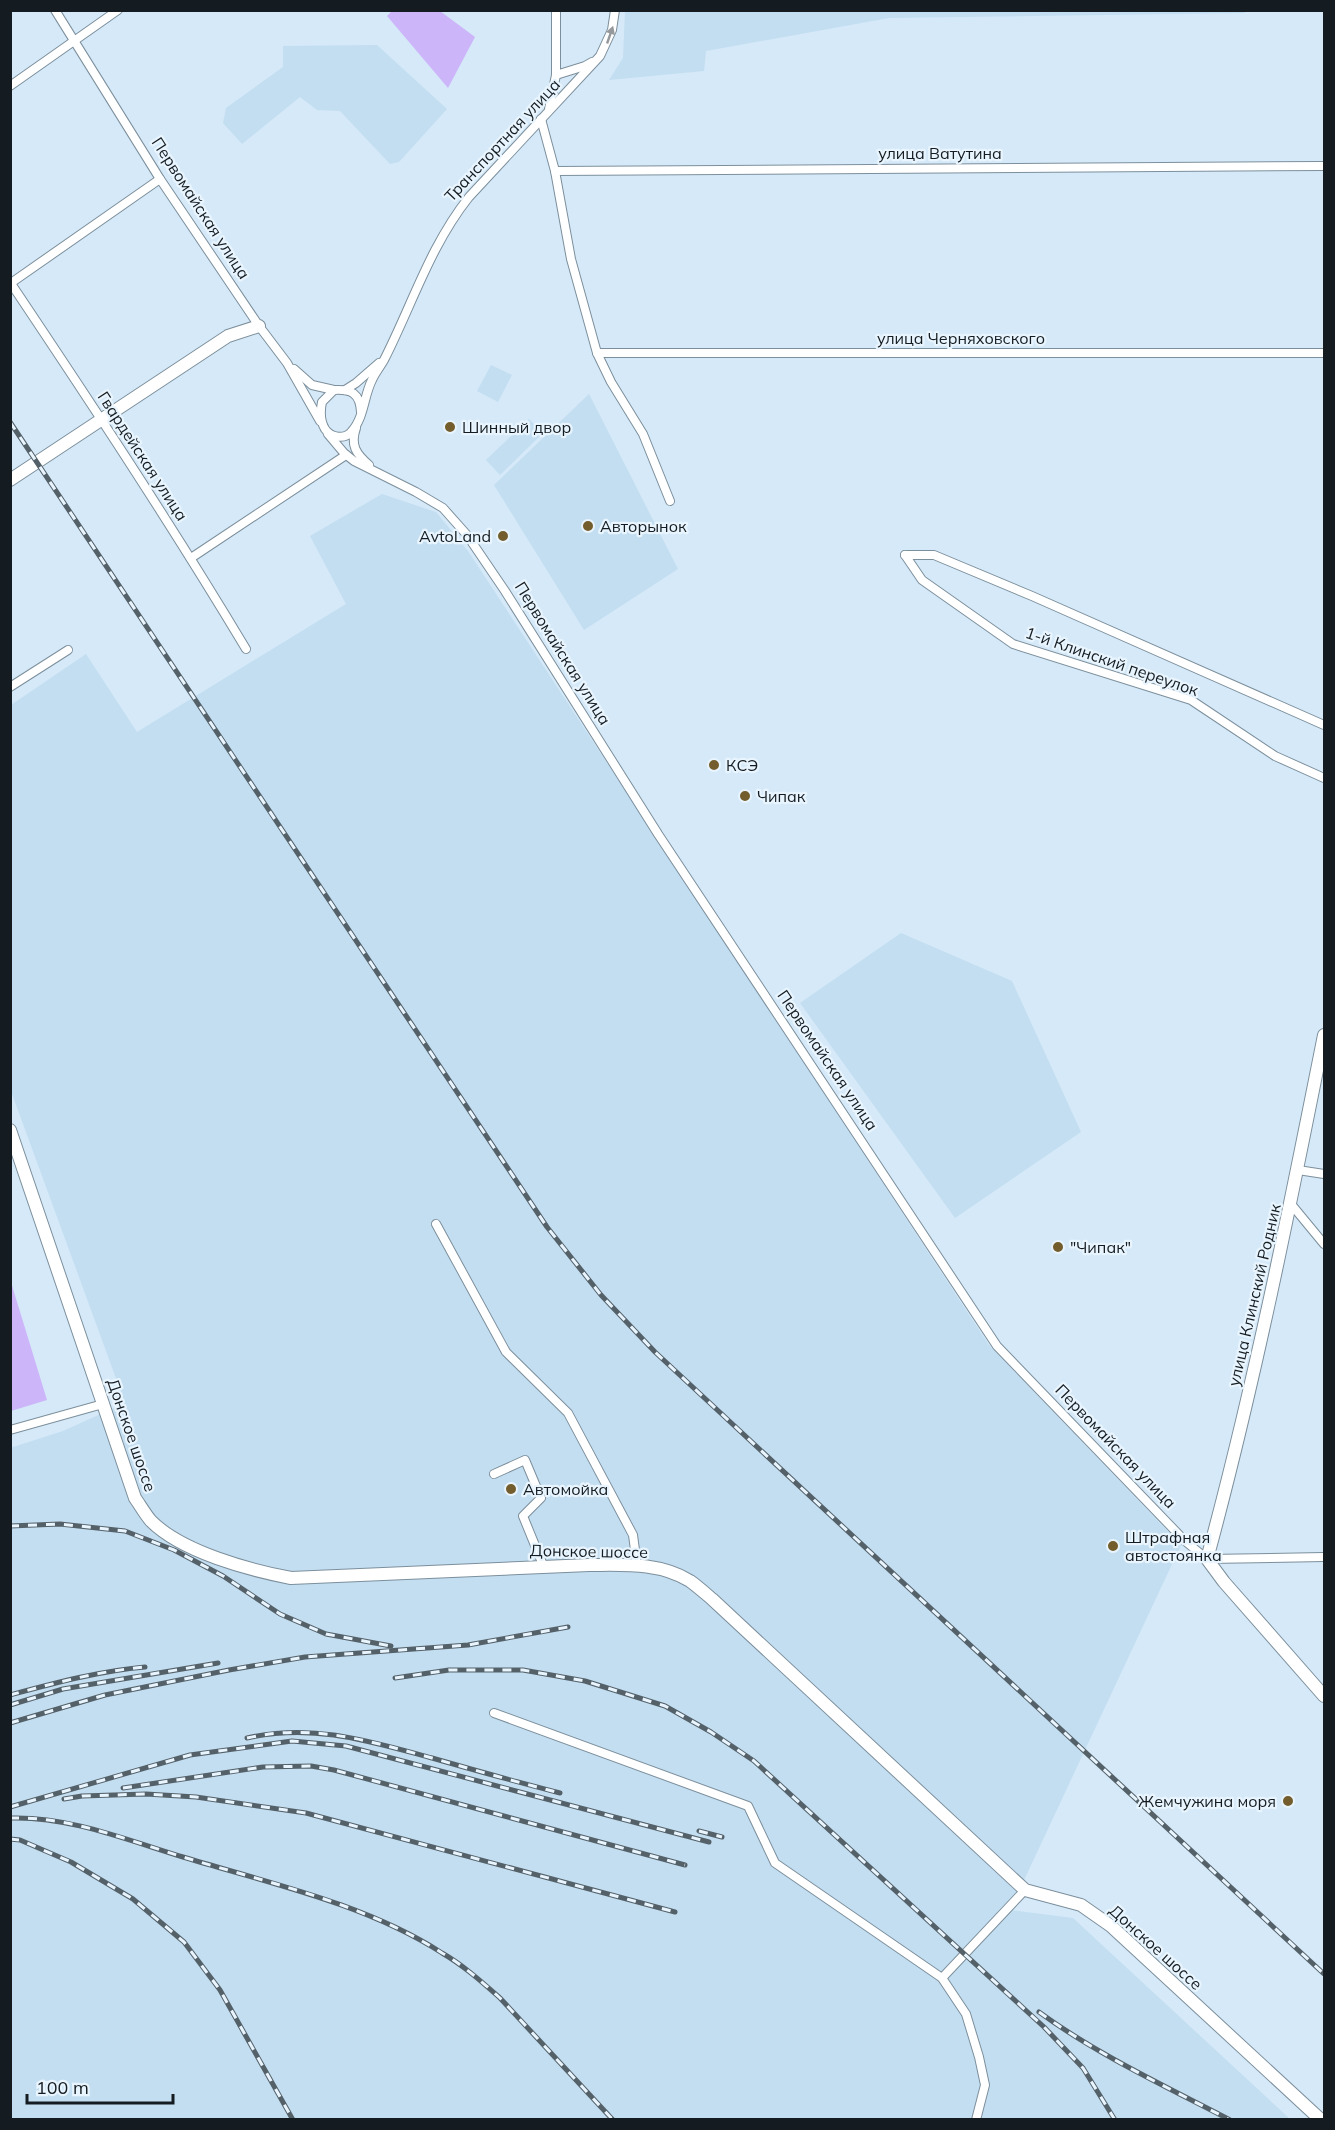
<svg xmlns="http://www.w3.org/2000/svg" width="1335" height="2130" font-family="Mulish,sans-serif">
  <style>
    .built { fill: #c3def1 }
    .green { fill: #cdb5fa }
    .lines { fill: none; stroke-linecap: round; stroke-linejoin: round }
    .street-casing { stroke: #7c8f9c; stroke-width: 10 }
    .secondary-casing { stroke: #7c8f9c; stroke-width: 14 }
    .street { stroke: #fff; stroke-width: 8 }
    .secondary { stroke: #fff; stroke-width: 12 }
    .rail-casing { stroke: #556169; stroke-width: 5 }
    .rail { stroke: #e9f5fe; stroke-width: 3; stroke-dasharray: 9; stroke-linecap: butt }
    .oneway { fill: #95999b }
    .poi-dot { fill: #735d2d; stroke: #e9f5fe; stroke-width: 2 }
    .labels { text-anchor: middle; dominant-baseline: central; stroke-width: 4.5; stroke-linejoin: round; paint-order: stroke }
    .street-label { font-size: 16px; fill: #141c21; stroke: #e9f5fe }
    .poi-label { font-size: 16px; fill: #141c21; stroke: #e9f5fe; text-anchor: start }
  </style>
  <rect width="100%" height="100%" fill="#d5e9f8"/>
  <g class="built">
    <polygon points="1245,11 1245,13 889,18 706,51 704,71 609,80 623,58 625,11"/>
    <polygon points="377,45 447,109 399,162 390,164 340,111 317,110 300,97 242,144 223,123 226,108 283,67 283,46"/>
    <polygon points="491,365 512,375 498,402 477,391"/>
    <polygon points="589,394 678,569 584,630 494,485"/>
    <polygon points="529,419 543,433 500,475 486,460"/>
    <polygon points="382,494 436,512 468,551 989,1345 1181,1545 1010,1910 1073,1918 1290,2119 11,2119 10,1448 63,1431 125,1403 11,1091 11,705 86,654 137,732 346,604 310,536"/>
    <polygon points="901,933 1012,981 1081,1132 955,1218 800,1003"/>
  </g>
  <g class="green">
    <polygon points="392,11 440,11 475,37 448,88 387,16"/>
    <polygon points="10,1279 47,1400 11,1411 10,1411"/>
  </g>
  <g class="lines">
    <g class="street-casing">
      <g id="street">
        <polyline points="55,10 160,179 259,326 287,363 320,421"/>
        <polyline points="556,75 585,66 592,62"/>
        <polyline points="10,86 118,10"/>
        <polyline points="549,109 556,75 556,10"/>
        <polyline points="541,119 555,171 571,259 597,353 611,382 643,434 670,501"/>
        <polyline points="555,171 1324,166"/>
        <path d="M10 282C91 403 171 524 246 649"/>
        <polyline points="11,283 160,179"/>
        <polyline points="597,353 1324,353"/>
        <polyline points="294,369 312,385 334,390"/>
        <polyline points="345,390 356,383 379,363"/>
        <path d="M361 412C360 393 351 389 334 390L322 402C320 412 320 421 325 429 331 438 345 440 352 431 364 418 364 395 372 380 375 373 380 367 384 360 412 305 430 246 469 197L600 56 612 30 615 10"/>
        <path d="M356 428C350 445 356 454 369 465"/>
        <polyline points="328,434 344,453 354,461 416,492 443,508 467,535 505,591 658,834 997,1346 1185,1541 1207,1559 1324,1557"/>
        <polyline points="905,555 922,580 1013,644 1191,700 1275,756 1324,778"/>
        <polyline points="905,555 934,555 1032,596 1324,725"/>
        <polyline points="191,558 346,455"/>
        <polyline points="10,687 68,650"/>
        <polyline points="1298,1170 1324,1174"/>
        <polyline points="1291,1204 1324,1244"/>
        <polyline points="436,1224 506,1352 568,1413 633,1535 637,1565"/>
        <polyline points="10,1430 103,1404"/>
        <polyline points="494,1474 525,1460 541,1498 523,1516 543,1565"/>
        <polyline points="494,1713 748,1806 775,1863 942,1978"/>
        <polyline points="976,2120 985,2085 979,2057 966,2014 942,1978 1025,1890"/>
      </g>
    </g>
    <g class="secondary-casing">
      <g id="secondary">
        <polyline points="10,480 228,336 259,326"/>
        <path d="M1324 1035C1289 1211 1254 1386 1207 1559L1224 1582 1324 1696"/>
        <path d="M10 1130 135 1498C140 1505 145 1514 151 1521 182 1552 249 1570 291 1578L589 1565C623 1565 659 1562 690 1581 697 1586 705 1593 712 1599L1025 1890 1081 1905 1111 1926 1321 2120"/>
      </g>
    </g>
    <use href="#street" class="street"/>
    <use href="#secondary" class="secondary"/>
    <g class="rail-casing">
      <g id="rail">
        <polyline points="10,422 547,1227 601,1295 655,1352 1324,1974"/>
        <polyline points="10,1526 60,1524 125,1531 174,1550 223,1576 280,1614 326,1634 391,1646"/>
        <polyline points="395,1678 449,1670 523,1670 585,1681 665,1706 711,1732 754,1761 1044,2027 1083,2068 1115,2120"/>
        <path d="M10 1695C55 1683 99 1671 145 1667"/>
        <polyline points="10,1705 63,1689 218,1663"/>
        <polyline points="10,1723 105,1695 229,1670 305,1657 468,1645 568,1627"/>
        <path d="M247 1738C313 1723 369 1741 432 1758 474 1770 517 1782 560 1793"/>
        <polyline points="123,1788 263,1767 311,1766 334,1770 685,1865"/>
        <polyline points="64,1799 82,1796 146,1794 196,1797 306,1813 675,1912"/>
        <polyline points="10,1807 190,1755 292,1741 346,1746 709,1842"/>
        <path d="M10 1818C69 1816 127 1840 183 1857 269 1883 366 1904 442 1953 463 1965 482 1982 500 1998L613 2120"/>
        <polyline points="699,1831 722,1837"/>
        <polyline points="10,1839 20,1840 71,1862 133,1899 184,1942 220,1990 293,2120"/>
        <path d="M1039 2012C1098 2055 1165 2086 1230 2120"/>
      </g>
    </g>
    <use href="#rail" class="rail"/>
  </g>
  <defs><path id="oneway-solid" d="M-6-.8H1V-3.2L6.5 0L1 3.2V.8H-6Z" transform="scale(1.5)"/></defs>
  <use class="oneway" href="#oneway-solid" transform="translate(610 35) rotate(-71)"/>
  <g class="poi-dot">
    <circle cx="450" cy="427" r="6"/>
    <circle cx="588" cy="526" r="6"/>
    <circle cx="503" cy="536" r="6"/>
    <circle cx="714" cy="765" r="6"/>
    <circle cx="745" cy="796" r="6"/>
    <circle cx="1058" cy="1247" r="6"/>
    <circle cx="511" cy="1489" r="6"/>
    <circle cx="1113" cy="1546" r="6"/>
    <circle cx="1288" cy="1801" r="6"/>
  </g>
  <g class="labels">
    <g class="street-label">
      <text transform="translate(502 140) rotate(-47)">Транспортная улица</text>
      <text x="940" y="153">улица Ватутина</text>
      <text transform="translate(201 208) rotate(57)">Первомайская улица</text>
      <text x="961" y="338">улица Черняховского</text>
      <text transform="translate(143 456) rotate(57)">Гвардейская улица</text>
      <text transform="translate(563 653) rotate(58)">Первомайская улица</text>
      <text transform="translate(1112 661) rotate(19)">1-й Клинский переулок</text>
      <text transform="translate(828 1060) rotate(56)">Первомайская улица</text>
      <text transform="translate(1254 1295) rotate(-77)">улица Клинский Родник</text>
      <text transform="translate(132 1435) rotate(71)">Донское шоссе</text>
      <text transform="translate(1116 1446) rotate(46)">Первомайская улица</text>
      <text transform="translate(589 1551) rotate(1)">Донское шоссе</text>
      <text transform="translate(1156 1947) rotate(42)">Донское шоссе</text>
    </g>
    <g class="poi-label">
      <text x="462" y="427">Шинный двор</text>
      <text x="600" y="526">Авторынок</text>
      <text x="491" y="536" text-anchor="end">AvtoLand</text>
      <text x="726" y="765">КСЭ</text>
      <text x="757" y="796">Чипак</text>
      <text x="1070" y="1247">"Чипак"</text>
      <text x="523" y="1489">Автомойка</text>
      <text x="1125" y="1537">Штрафная<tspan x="1125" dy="18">автостоянка</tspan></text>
      <text x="1276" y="1801" text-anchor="end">Жемчужина моря</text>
    </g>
  </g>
  <rect width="1335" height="2130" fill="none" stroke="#141c21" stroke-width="24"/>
  <path d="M27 2094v9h146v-9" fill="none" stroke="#141c21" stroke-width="3"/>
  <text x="36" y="2094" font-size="18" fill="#141c21" stroke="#e9f5fe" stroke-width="4.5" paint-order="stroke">100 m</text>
</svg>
